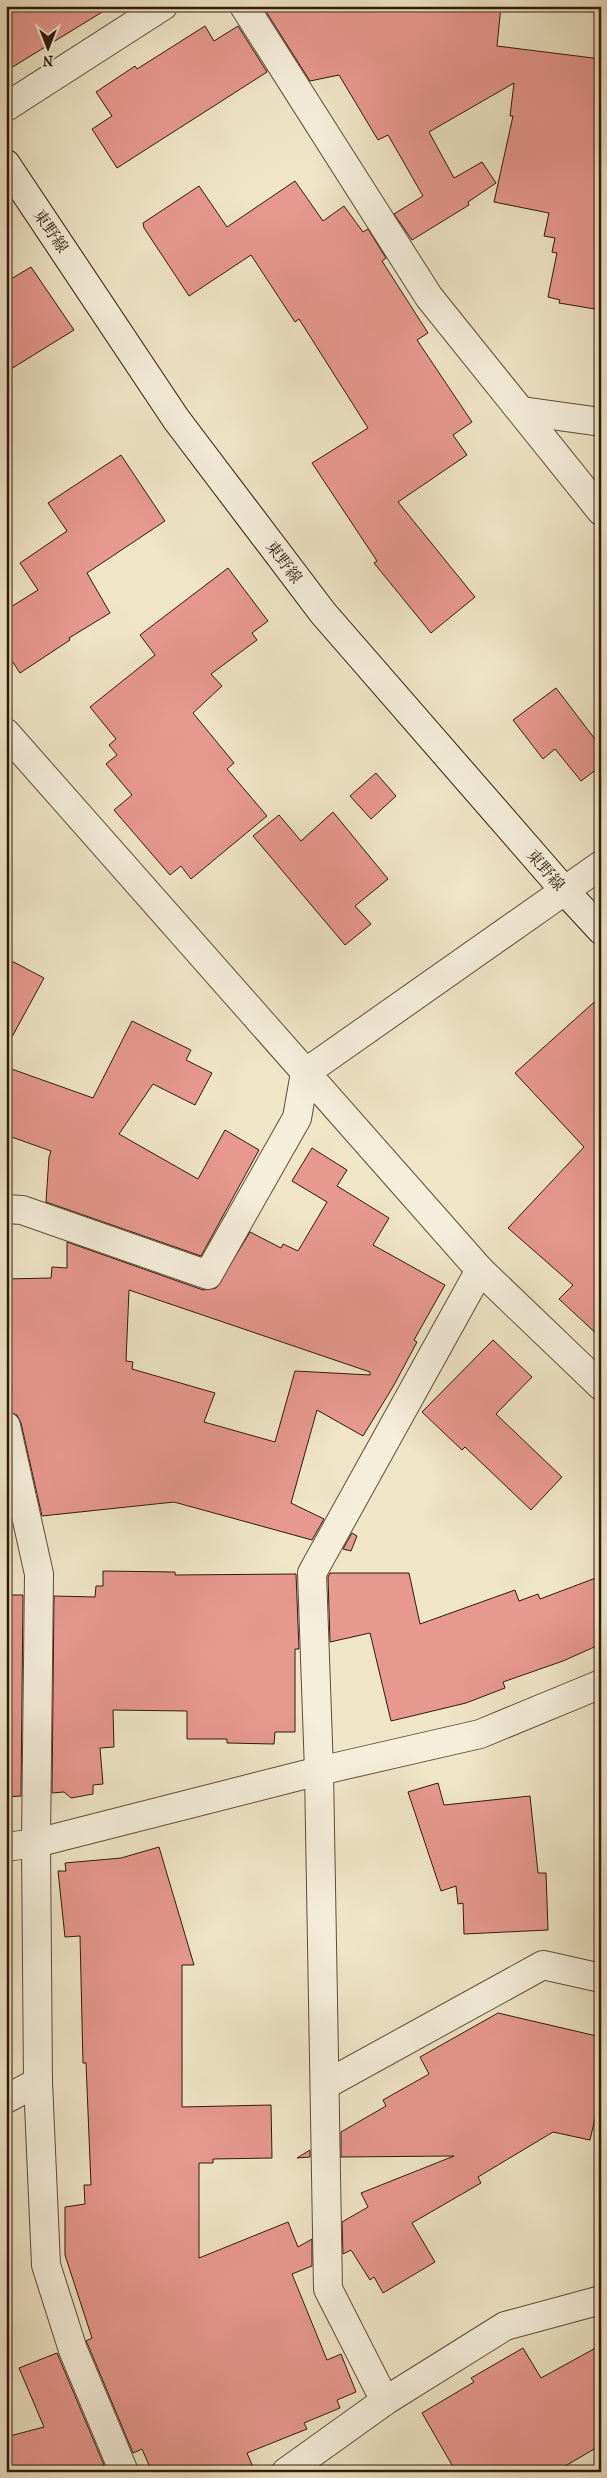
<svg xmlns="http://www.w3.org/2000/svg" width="607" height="2478" font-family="'IM FELL French Canon','Noto Serif JP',serif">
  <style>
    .building { fill: #e7988f; stroke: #2f1a08; fill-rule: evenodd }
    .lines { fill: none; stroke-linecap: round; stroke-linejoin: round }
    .street-casing { stroke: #5f4d38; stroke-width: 30 }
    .secondary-casing { stroke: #2f1a08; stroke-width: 30 }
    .street { stroke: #f5eedb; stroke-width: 28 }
    .secondary { stroke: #f5eedb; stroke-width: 28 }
    .labels { text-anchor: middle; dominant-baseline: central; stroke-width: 4; stroke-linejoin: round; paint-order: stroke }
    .street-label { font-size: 16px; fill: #2f1a08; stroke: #f5eedb }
  </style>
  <rect width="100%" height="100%" fill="#efe5c7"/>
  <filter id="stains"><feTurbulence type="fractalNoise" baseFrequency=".004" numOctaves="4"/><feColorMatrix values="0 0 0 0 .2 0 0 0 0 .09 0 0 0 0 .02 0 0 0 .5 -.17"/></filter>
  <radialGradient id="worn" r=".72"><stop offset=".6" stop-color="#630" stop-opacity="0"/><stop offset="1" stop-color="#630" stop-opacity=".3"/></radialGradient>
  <g class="building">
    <polygon points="6,6 112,6 6,71"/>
    <polygon points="271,6 501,6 497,46 601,59 601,310 559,303 560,300 548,297 557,253 552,252 555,238 544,236 549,213 494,202 513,116 510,116 514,83 429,132 454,178 482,162 496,183 468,202 469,205 412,240 394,214 423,196 388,135 378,140 339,75 310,81 265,10"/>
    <polygon points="205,26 214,41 238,26 267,72 117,168 92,129 112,116 96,92 135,66 137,69"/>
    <polygon points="295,181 323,221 344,206 363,232 368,229 386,258 382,261 428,333 417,340 472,422 453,435 467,455 398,502 475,597 431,633 374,563 377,561 312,463 368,428 299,319 295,322 251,255 189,296 144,228 143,223 199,186 227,227"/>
    <polygon points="31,267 74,330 6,372 6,282"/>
    <polygon points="121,455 165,521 87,573 110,613 69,638 70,640 20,673 6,652 6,610 38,590 20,563 67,531 48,503"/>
    <polygon points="228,568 268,621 252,633 257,640 211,674 222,686 193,713 234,763 227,769 267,816 191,879 181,866 170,875 114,810 132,795 106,764 117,755 109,745 116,739 90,707 155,655 140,635"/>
    <polygon points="556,688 601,747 601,766 581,781 555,749 543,759 513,720"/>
    <polygon points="376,773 396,796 371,819 350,796"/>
    <polygon points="333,812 388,879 355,906 371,924 345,945 253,836 279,815 301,841"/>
    <polygon points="6,958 44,978 6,1048"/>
    <polygon points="601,996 601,1338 559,1299 573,1285 508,1228 584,1147 515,1073"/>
    <polygon points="132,1021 191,1050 186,1060 212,1073 195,1105 153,1084 119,1134 198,1179 225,1130 259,1150 201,1256 46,1202 49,1157 51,1151 6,1135 6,1067 93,1098"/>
    <path d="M312 1148 347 1170 337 1186 389 1218 373 1245 445 1285 414 1340 417 1342 394 1385 363 1436 317 1410 291 1503 324 1519 312 1540 174 1502 42 1516 21 1423 17 1415 6 1411V1390H12L6 1279 51 1278 52 1267 67 1268V1242L203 1290 216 1288 250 1232 281 1248 283 1244 298 1251 327 1202 292 1181ZM129 1290 370 1372V1375L295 1371 275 1442 204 1422 215 1393 132 1369 133 1362 126 1361Z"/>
    <polygon points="493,1340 532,1377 496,1414 562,1477 531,1510 465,1447 462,1450 422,1412"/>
    <polygon points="6,1499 11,1521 6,1521"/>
    <polygon points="352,1533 357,1536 351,1551 343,1549"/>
    <polygon points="103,1571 175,1572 175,1575 296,1574 299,1649 295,1649 295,1732 275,1732 274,1744 227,1743 227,1739 187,1739 187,1711 113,1710 114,1747 100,1748 103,1784 93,1785 93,1794 71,1798 64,1792 52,1793 54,1596 95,1597 96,1586 103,1586"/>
    <polygon points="330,1573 409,1573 420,1624 515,1590 519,1601 538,1594 540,1599 601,1576 601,1644 563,1661 503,1682 505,1688 466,1703 391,1721 370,1633 330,1642 328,1577"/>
    <polygon points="6,1595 23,1595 21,1796 6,1797"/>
    <polygon points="438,1783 444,1805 530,1796 538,1873 546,1873 548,1930 464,1934 463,1903 458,1904 456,1886 441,1891 408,1792"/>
    <polygon points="159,1847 194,1965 182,1965 182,2107 271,2105 272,2158 213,2159 213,2163 199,2163 199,2258 288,2222 298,2247 312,2239 312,2266 292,2274 327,2360 341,2354 356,2392 337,2400 340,2408 304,2423 307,2429 247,2453 255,2472 152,2472 142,2449 133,2453 88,2345 86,2341 92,2338 65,2255 65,2207 85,2204 84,2185 91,2185 86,2063 83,2063 80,1936 65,1937 58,1871 66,1871 65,1863 121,1858"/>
    <polygon points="498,2013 601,2037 601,2093 590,2140 553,2132 478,2177 481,2183 412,2223 435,2262 383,2293 374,2277 370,2280 351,2250 343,2254 342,2222 368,2207 361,2193 454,2156 341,2157 341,2132 386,2106 383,2100 429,2074 420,2057"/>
    <polygon points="310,2150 310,2157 297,2158"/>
    <polygon points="601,2345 601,2445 555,2472 456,2472 422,2413 474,2382 471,2378 523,2348 541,2378"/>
    <polygon points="57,2353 104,2465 87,2472 6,2472 6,2437 44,2427 19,2368"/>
  </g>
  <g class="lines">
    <g class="street-casing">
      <g id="street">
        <polyline points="244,6 429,297 601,511"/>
        <polyline points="6,107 163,6"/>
        <polyline points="522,411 601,422"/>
        <polyline points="6,733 480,1270 601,1386"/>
        <polyline points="6,1209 22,1210 208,1275 297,1118 305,1073 601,865"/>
        <polyline points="6,1426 39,1574 36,1843 38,2082 46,2265 73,2350 124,2472"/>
        <polyline points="6,1847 36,1843 319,1771 480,1734 601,1684"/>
        <polyline points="325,2085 543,1965 601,1978"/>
        <polyline points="6,2099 38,2082"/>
        <polyline points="385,2401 328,2289 319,1771 312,1573 480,1270"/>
        <polyline points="286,2472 385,2401 505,2326 601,2300"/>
      </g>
    </g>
    <g class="secondary-casing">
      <polyline id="secondary" points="6,164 176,419 323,613 564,890 601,930"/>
    </g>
    <use href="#street" class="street"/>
    <use href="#secondary" class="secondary"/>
  </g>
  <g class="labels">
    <g class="street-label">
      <text transform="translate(51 231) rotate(56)">東野線</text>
      <text transform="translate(284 562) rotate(53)">東野線</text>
      <text transform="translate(546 870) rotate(49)">東野線</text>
    </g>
  </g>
  <rect width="607" height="2478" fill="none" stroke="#efe5c7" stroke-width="25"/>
  <rect x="8" y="8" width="592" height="2463" fill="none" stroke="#2f1a08" stroke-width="2.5"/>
  <rect x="12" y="12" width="582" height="2453" fill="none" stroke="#2f1a08"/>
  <g transform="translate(48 48) rotate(180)" stroke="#f5eedb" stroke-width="4" paint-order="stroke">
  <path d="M0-4L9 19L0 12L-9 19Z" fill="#2f1a08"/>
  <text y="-8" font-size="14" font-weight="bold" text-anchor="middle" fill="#2f1a08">N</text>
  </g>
  <rect width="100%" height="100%" filter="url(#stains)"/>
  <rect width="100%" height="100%" fill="url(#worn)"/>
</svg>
